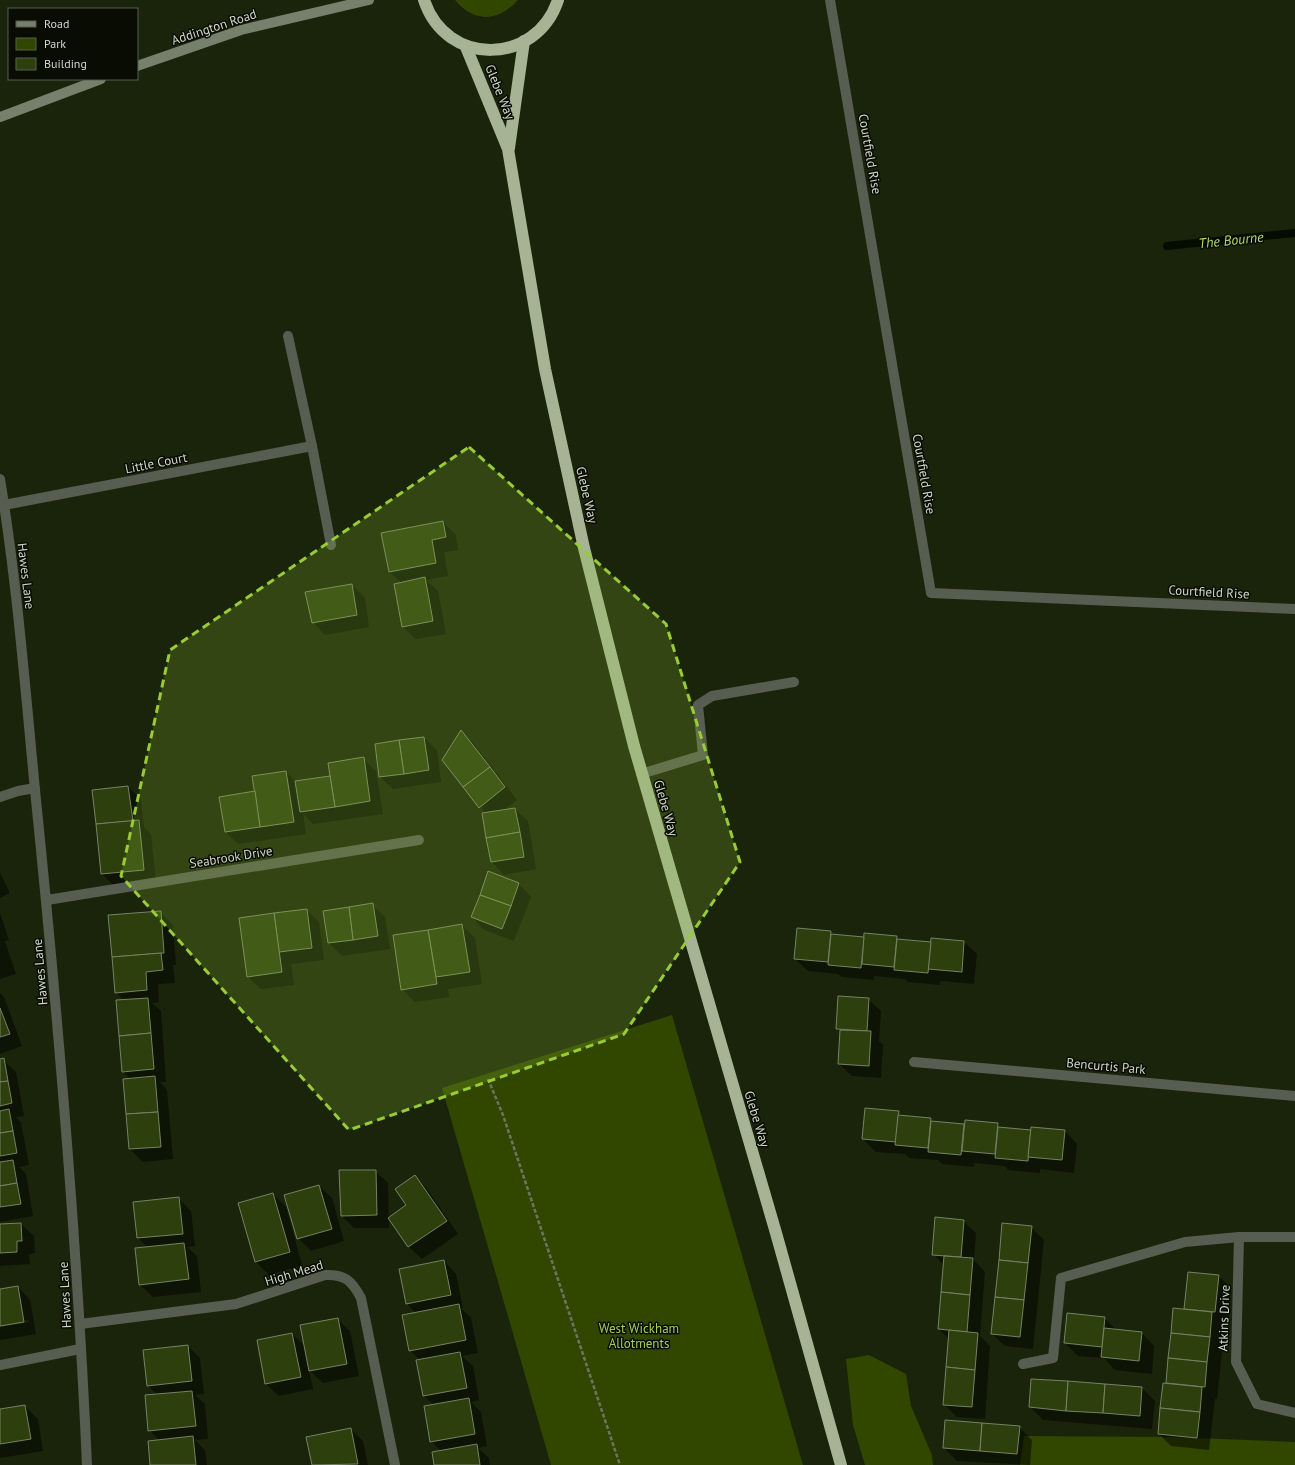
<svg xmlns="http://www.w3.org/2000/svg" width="1295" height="1465" font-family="'PT Sans',sans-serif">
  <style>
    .green { fill: #314700 }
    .shadow { fill: #0007 }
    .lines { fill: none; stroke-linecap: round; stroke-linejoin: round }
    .stream { stroke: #040b00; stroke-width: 8 }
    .building { fill: #2e3f0e; stroke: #768265 }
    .path { stroke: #6c7560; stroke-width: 2.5; stroke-dasharray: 4 2; stroke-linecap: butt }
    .lane { stroke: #585d51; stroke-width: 10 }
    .street { stroke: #585d51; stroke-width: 10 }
    .secondary { stroke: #77806c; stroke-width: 10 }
    .highway { stroke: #a6b394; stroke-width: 12 }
    .marked { fill: #98cb36; fill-opacity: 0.2; stroke: #98cb36; stroke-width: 3; stroke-dasharray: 8 5; stroke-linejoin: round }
    .labels { text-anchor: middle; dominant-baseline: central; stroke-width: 3; stroke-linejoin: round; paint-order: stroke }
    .street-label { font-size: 13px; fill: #d0d8c8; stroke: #080c03 }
    .park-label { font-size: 13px; fill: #a3d059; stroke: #080c03 }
    .water-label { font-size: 14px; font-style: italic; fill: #b2df69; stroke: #080c03 }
  </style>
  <rect width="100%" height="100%" fill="#1a240a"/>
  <g class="green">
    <path d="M455 0H518C498 22 474 23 455 0Z"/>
    <polygon points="672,1015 803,1465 551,1465 442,1088"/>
    <polygon points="869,1355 906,1374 911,1406 932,1455 933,1465 865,1465 853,1425 846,1359"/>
    <polygon points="1024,1436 1171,1437 1295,1442 1295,1465 1020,1465"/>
  </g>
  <g class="shadow">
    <polygon points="443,522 456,535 458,550 444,552 448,576 426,580 438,591 446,634 416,639 403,627 401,583 390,572"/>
    <polygon points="352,585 365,598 369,627 325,635 313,622"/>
    <polygon points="461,731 474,744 517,800 504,810 515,809 528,821 536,869 504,875 492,862 486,813 480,807"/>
    <polygon points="424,738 437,750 441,782 393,789 380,777"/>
    <polygon points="363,759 376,771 383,814 313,824 303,813 306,834 238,844 225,831 256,792 286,772 296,782 331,777"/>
    <polygon points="128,787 141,799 144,827 151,834 156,882 115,887 102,874 93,791"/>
    <polygon points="0,873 10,893 0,898"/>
    <polygon points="489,873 519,884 531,897 514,941 484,930 472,917"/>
    <polygon points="372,905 385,917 390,949 342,956 329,943 325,911"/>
    <polygon points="307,910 319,922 324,960 291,964 294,985 261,989 248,977"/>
    <polygon points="160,912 173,925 176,965 173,965 175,983 158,984 159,1002 152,1003 161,1011 166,1082 160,1082 167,1090 173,1159 143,1162 130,1149 124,1080 130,1079 123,1071 124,1001 116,992"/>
    <polygon points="0,913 9,940 5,941 16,974 0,979"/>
    <polygon points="462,925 475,938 482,984 448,989 449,997 415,1002 402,989 394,936"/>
    <polygon points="831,932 834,935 865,938 897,937 900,940 932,943 932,939 964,942 977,954 974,984 940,981 940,985 908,982 905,979 874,976 874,980 842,977 838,974 808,971 795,959"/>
    <polygon points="0,993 4,997 22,1046 0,1054"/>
    <polygon points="868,999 881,1011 879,1041 883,1045 881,1078 852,1076 839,1064 841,1033 837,1029"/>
    <polygon points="0,1060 3,1060 16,1072 24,1116 16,1117 21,1123 29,1165 19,1167 26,1174 33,1216 0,1222"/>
    <polygon points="898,1112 903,1116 931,1119 934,1122 965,1125 997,1124 1002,1129 1032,1131 1065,1131 1077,1144 1074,1173 1040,1169 1040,1173 1008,1170 1005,1166 974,1163 974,1167 942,1164 938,1160 909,1158 905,1154 876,1152 863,1139"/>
    <polygon points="375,1171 388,1183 389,1228 354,1228 342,1216"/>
    <polygon points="415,1177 427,1189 458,1234 422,1259 409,1247 389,1218 407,1205"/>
    <polygon points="319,1186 332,1198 344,1241 311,1251 298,1238"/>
    <polygon points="273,1194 286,1207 302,1265 269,1275 256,1262 239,1204"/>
    <polygon points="178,1198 191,1211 195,1246 187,1247 197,1256 201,1292 153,1297 140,1285 148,1248 138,1238"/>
    <polygon points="963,1221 976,1233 974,1260 985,1272 980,1336 990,1346 985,1419 957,1417 944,1404 949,1339 939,1329 944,1265 933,1254"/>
    <polygon points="21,1224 34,1236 35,1253 29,1254 30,1264 0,1266 0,1225"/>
    <polygon points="1031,1227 1044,1240 1033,1349 1005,1346 992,1334"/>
    <polygon points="444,1261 456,1274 463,1308 461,1308 471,1318 478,1353 462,1356 473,1366 479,1400 471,1402 481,1412 487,1446 478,1448 489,1458 490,1465 435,1465 441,1451 431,1441 434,1405 423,1395 420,1360 410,1350 416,1313 406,1303"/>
    <polygon points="1189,1273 1219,1276 1231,1288 1228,1324 1225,1324 1217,1399 1215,1399 1209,1450 1171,1446 1159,1434 1167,1384 1174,1309 1185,1310"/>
    <polygon points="18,1287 30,1300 36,1334 0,1340 0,1327 29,1322 29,1320 0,1325 0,1290"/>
    <polygon points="1105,1318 1117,1331 1142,1333 1154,1346 1152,1374 1115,1370 1104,1358 1078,1356 1065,1343"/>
    <polygon points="337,1319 350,1331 359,1376 323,1383 309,1370 313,1389 279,1396 266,1384 258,1340 292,1334 306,1347"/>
    <polygon points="188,1346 200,1358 204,1394 195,1395 205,1404 208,1439 195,1440 205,1450 207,1465 151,1465 160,1441 149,1430 158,1395 148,1386"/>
    <polygon points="1032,1380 1142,1388 1155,1401 1152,1429 1043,1420 1030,1407"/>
    <polygon points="25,1406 38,1419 43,1451 0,1458 0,1410"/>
    <polygon points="1019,1427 1032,1440 1030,1465 957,1461 944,1448"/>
    <polygon points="351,1429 363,1441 368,1465 313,1465 307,1438"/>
  </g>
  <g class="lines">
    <polyline class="stream" points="1167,246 1295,233"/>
  </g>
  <g class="building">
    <polygon points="443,521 446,537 432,540 436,563 389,572 381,533"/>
    <polygon points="425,577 433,621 402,627 394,584"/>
    <polygon points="352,584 357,615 312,623 305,592"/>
    <polygon points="461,730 490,767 463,787 442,760"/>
    <polygon points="424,737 429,770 404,774 399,740"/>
    <polygon points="399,740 404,774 379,777 375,744"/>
    <polygon points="364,757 370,801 335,807 328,763"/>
    <polygon points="490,767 505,787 479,808 463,787"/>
    <polygon points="286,771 294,822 260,827 252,776"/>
    <polygon points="330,776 335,807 300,812 295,781"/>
    <polygon points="128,786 133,821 96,824 92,790"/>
    <polygon points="255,791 260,827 225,832 219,797"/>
    <polygon points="515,808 520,832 486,838 482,813"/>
    <polygon points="139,820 144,870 101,874 96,824"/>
    <polygon points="520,832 524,857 491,862 486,838"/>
    <polygon points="488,871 519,883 511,906 480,895"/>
    <polygon points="480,895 511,906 502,929 471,917"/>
    <polygon points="373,903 378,936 353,940 349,907"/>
    <polygon points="349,907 353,940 328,943 323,911"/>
    <polygon points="307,909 312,948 279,952 274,913"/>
    <polygon points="161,911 164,953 112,957 108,915"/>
    <polygon points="274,913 282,972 247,977 239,918"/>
    <polygon points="462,924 470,972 436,977 428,930"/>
    <polygon points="797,928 831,931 828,962 794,959"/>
    <polygon points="428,930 437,984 401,990 393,935"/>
    <polygon points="864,933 897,936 894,967 862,964"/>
    <polygon points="831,934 864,937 861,968 828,965"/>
    <polygon points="931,938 964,941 962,972 928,969"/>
    <polygon points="897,939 931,942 928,973 894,970"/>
    <polygon points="161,953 163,970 146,972 147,990 115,993 112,957"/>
    <polygon points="838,996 869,998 867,1031 836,1029"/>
    <polygon points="148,998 151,1033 119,1036 116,1000"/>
    <polygon points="0,1008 10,1034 0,1037"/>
    <polygon points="840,1030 871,1031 869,1066 838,1064"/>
    <polygon points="151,1033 154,1069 122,1072 119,1036"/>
    <polygon points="4,1058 8,1081 0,1082 0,1059"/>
    <polygon points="155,1076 158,1112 126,1114 123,1079"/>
    <polygon points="8,1081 12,1103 0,1106 0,1082"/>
    <polygon points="865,1108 899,1111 896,1142 862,1139"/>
    <polygon points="9,1109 13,1131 0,1133 0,1111"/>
    <polygon points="158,1112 161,1147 129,1149 126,1114"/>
    <polygon points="898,1115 931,1118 928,1148 895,1145"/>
    <polygon points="965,1120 998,1123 995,1154 962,1151"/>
    <polygon points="931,1121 964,1124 961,1155 928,1152"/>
    <polygon points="998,1127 1031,1130 1028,1161 995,1158"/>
    <polygon points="1031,1127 1065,1130 1062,1160 1028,1157"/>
    <polygon points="13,1131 17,1153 0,1156 0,1133"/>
    <polygon points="13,1160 17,1183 0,1186 0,1162"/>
    <polygon points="339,1170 376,1170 377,1215 341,1216"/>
    <polygon points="415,1175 447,1221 408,1247 388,1218 406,1205 395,1189"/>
    <polygon points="17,1183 21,1204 0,1207 0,1186"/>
    <polygon points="319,1185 332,1229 297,1239 284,1195"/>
    <polygon points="273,1193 290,1252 255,1262 238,1203"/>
    <polygon points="179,1197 183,1234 137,1238 133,1202"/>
    <polygon points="935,1217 964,1220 961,1257 932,1255"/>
    <polygon points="21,1223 22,1241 17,1241 17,1252 0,1253 0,1224"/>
    <polygon points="1002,1223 1032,1226 1028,1263 999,1260"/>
    <polygon points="184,1243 189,1279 139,1285 135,1248"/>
    <polygon points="944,1256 973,1258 970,1295 941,1292"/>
    <polygon points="444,1260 451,1295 406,1304 399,1269"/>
    <polygon points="999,1260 1028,1263 1024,1300 995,1297"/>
    <polygon points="1188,1272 1219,1275 1215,1312 1184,1309"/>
    <polygon points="18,1286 24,1322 0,1326 0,1289"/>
    <polygon points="941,1292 970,1295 967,1332 938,1329"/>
    <polygon points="995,1297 1024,1300 1020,1337 991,1334"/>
    <polygon points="459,1304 466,1340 409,1351 402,1315"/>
    <polygon points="1173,1308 1212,1312 1210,1337 1171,1333"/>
    <polygon points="1067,1313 1105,1317 1102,1347 1064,1343"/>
    <polygon points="338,1318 347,1364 309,1371 300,1325"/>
    <polygon points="1104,1328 1142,1332 1139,1361 1101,1357"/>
    <polygon points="949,1330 978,1333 975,1370 946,1367"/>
    <polygon points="292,1333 301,1377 265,1384 257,1340"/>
    <polygon points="1171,1333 1210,1337 1207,1362 1168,1358"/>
    <polygon points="188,1345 192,1381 147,1386 143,1350"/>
    <polygon points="460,1352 467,1388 423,1396 416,1360"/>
    <polygon points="1168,1358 1207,1362 1205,1387 1166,1383"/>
    <polygon points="946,1367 975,1370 972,1407 943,1405"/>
    <polygon points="1031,1379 1068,1381 1066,1411 1029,1407"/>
    <polygon points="1068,1381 1105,1384 1103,1413 1066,1411"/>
    <polygon points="1163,1383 1202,1387 1200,1412 1160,1408"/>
    <polygon points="1105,1384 1142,1387 1140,1416 1103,1413"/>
    <polygon points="192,1391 196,1426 148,1431 145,1395"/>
    <polygon points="469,1398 475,1434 430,1442 424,1406"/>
    <polygon points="25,1405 31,1439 0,1444 0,1409"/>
    <polygon points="1160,1408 1200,1412 1197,1438 1158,1434"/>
    <polygon points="945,1420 982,1423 980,1451 943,1448"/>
    <polygon points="982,1423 1020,1426 1017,1454 980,1451"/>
    <polygon points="351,1428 358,1464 312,1465 306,1437"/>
    <polygon points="193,1436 196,1465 150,1465 148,1441"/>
    <polygon points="477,1444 480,1465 434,1465 432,1452"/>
  </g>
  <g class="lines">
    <polyline class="path" points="488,1079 503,1115 620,1465"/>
    <g class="lane">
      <polyline points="641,774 703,755 698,705 712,696 794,682"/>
      <polyline points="914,1062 1295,1096"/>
      <polyline points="1239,1237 1236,1362 1257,1404 1295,1413"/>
      <polyline points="1023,1364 1053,1358 1061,1278 1185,1242 1239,1237 1295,1237"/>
    </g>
    <g class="street">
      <polyline points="830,0 931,593 1295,609"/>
      <polyline points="288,336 312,446 331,545"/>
      <path d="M0 479C17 582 25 686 35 790 58 1015 77 1240 87 1465"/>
      <polyline points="4,505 312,446"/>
      <polyline points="0,797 18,791 35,788"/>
      <polyline points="47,900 419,840"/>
      <path d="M80 1324 236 1304 325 1275C345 1274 352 1281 361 1298L395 1465"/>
      <polyline points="0,1365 80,1349"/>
    </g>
    <g class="secondary">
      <polyline points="137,66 241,30 369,0"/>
      <polyline points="0,117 101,79"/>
    </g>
    <g class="highway">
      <path d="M424 0C446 67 536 66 558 0"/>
      <polyline points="466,47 508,149 545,369 584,548 634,746 776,1233 841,1465"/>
      <polyline points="509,148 524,41"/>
    </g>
  </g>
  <path class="marked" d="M469 447 666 624 740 862 624 1034 349 1130 121 876 170 650Z"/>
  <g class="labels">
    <g class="street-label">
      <text transform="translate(214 27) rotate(-18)">Addington Road</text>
      <text transform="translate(500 92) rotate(68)">Glebe Way</text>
      <text transform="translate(870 154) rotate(80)">Courtfield Rise</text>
      <text transform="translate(156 463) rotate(-11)">Little Court</text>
      <text transform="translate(924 474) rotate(80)">Courtfield Rise</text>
      <text transform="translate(587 495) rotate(77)">Glebe Way</text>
      <text transform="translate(26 576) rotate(83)">Hawes Lane</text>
      <text transform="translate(1209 592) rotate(3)">Courtfield Rise</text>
      <text transform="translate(666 808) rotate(74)">Glebe Way</text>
      <text transform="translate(231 857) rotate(-9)">Seabrook Drive</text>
      <text transform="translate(40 972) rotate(-95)">Hawes Lane</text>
      <text transform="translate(1106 1066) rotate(5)">Bencurtis Park</text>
      <text transform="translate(757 1119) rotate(73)">Glebe Way</text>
      <text transform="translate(294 1273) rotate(-17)">High Mead</text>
      <text transform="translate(65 1295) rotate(-93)">Hawes Lane</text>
      <text transform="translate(1224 1318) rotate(-88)">Atkins Drive</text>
    </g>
    <g class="park-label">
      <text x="639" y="1328">West Wickham<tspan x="639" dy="15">Allotments</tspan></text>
    </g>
    <g class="water-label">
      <text transform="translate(1231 240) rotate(-6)">The Bourne</text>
    </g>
  </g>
  <rect x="8" y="8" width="130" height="72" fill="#080c03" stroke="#585e52"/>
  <rect x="16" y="21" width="20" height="6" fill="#77806c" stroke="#585e52"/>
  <text x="44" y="28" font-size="12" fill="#d0d8c8">Road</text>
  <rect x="16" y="38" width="20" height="12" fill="#314700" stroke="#585e52"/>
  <text x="44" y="48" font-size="12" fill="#d0d8c8">Park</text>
  <rect x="16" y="58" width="20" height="12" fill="#2e3f0e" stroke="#585e52"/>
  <text x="44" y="68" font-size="12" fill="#d0d8c8">Building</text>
</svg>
